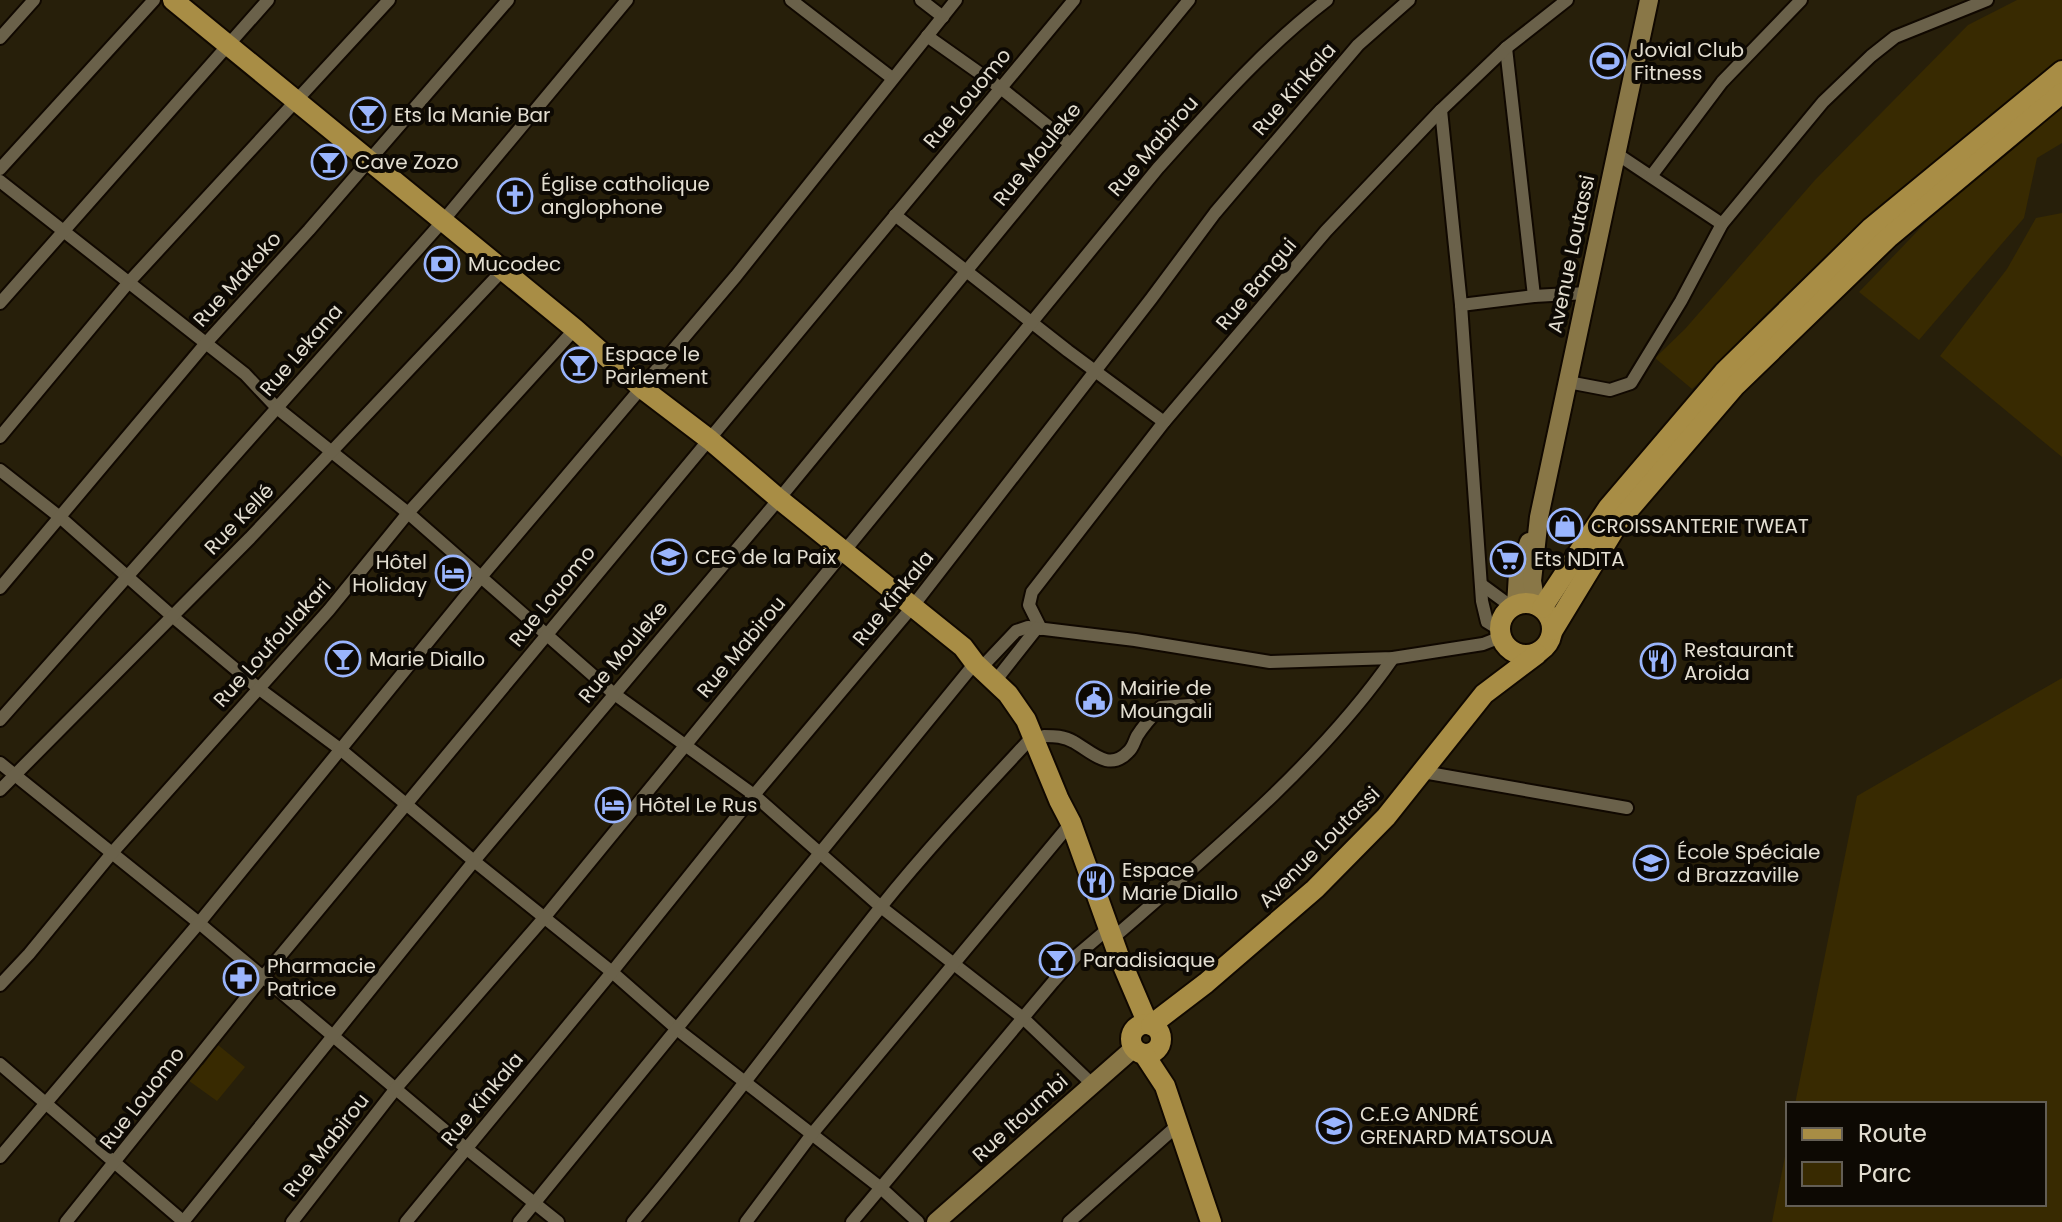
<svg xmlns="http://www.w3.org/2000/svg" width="2062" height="1222" font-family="Poppins,sans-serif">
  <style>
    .green { fill: #382a01 }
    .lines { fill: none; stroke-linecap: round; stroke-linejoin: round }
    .street-casing { stroke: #100800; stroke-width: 16 }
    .secondary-casing { stroke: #100800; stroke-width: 22 }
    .primary-casing { stroke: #100800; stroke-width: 24 }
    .street { stroke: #6a614a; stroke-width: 12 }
    .secondary { stroke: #897747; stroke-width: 18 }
    .primary { stroke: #a88d45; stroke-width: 20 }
    .labels { text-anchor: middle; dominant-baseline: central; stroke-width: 8; stroke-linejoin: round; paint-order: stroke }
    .poi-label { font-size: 20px; fill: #e3ded1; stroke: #0d0903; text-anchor: start }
    .street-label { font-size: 20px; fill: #e3ded1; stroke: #0d0903 }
  </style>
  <rect width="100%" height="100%" fill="#271f0a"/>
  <g class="green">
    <polygon points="2017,0 2062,0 2062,60 1692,389 1655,358 1685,329 1815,180 1968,25"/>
    <polygon points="2062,107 2062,143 2037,158 2024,218 1919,340 1859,292 1930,218"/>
    <polygon points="2062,213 2062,457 1940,356 2007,269 2036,218"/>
    <polygon points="2062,678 2062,1222 1772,1222 1788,1141 1788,1204 2044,1204 2044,1104 1795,1104 1857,796"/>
    <polygon points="218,1045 245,1067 217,1101 185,1078 198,1063 203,1065"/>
  </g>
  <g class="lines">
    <g class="street-casing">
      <g id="street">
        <polyline points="791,0 892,78"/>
        <polyline points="921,0 943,17"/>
        <polyline points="927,36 1002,89 1069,143"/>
        <polyline points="0,38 34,0"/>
        <polyline points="1506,48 1534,296"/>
        <polyline points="1441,110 1461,305 1482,601 1487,622 1500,630"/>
        <polyline points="1617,154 1722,224"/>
        <polyline points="0,169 154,0"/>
        <polyline points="1652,175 1722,82 1801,0"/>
        <polyline points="0,181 245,374 277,408 408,513 613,693 754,795 881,907 1023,1018 1091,1083"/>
        <polyline points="895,215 1068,351 1164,422"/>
        <polyline points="0,303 268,0"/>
        <polyline points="1461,305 1534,296 1587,293"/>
        <polyline points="1568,382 1610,390 1631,383 1681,301 1722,224 1823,102 1871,56 1895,37 1987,0"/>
        <polyline points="0,437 129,282 389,0"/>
        <polyline points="0,470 61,518 172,616 258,688 340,749 474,861 612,972 678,1030 881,1188 918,1222"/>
        <polyline points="1482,585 1512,607"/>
        <polyline points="0,588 206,343 309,230 508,0"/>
        <polyline points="1041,629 1029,605 1032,592 1164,422 1326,231 1441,110 1506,48 1567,0"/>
        <polyline points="981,668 1016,631 1028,627 1135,640 1270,662 1393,658 1483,644 1501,637"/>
        <polyline points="996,680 1037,628"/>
        <polyline points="0,720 442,222 627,0"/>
        <path d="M1044 736C1054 736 1064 736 1074 742 1092 752 1109 772 1128 752 1133 748 1134 742 1137 736 1144 725 1152 716 1161 707L1190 705"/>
        <polyline points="0,763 199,923 467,1149 558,1222"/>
        <polyline points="1423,772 1627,808"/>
        <polyline points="0,790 250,538 502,271"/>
        <path d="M1113 938C1210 854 1320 763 1393 658"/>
        <polyline points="0,985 29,954 112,853 329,610 408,513 575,329"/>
        <polyline points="0,1064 184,1222"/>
        <polyline points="0,1157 199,923 481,577 736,276 956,0"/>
        <polyline points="66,1222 262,978 1074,0"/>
        <polyline points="183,1222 474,861 779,499 1189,0"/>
        <path d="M292 1222 397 1087 544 918 1158 168C1211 109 1264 48 1327 0"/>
        <polyline points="406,1222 612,972 754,795 913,606 1151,299 1215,213 1358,45 1409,0"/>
        <polyline points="519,1222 975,663"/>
        <path d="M633 1222C719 1120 797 1012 880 908 928 848 981 792 1033 736"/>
        <polyline points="746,1222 812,1134 1071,823"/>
        <polyline points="852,1222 1053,982 1076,956 1109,928"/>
        <polyline points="1069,1222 1179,1124"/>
      </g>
    </g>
    <g class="secondary-casing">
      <g id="secondary">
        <polyline points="1516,605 1518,574 1529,542"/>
        <polyline points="1536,605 1532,581 1539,517 1649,0"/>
        <polyline points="936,1222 1134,1048"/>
      </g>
    </g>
    <g class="primary-casing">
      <g id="primary">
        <polyline points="173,0 575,329 643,389 710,440 779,499 963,647 975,663 1008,694 1026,720 1059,800 1071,823 1118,954 1148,1024"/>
        <circle cx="1526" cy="629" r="26"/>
        <polyline points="1542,608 1608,508 1724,372 1871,228 2062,71"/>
        <polyline points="1553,630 1620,520 1735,386 1889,237 2062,93"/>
        <circle cx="1146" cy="1039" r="15"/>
        <polyline points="1151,1025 1206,983 1315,889 1386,817 1484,694 1537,654"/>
        <polyline points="1144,1054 1165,1086 1211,1222"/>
      </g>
    </g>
    <use href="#street" class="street"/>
    <use href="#secondary" class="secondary"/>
    <use href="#primary" class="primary"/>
  </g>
  <defs>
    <g id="stadium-ring" transform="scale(1.8)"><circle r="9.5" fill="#0d0903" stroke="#9ab5fd" stroke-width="1.5"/><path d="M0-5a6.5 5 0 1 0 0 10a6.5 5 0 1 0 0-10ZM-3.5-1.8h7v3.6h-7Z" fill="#9ab5fd"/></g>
    <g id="bar-ring" transform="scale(1.8)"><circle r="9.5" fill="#0d0903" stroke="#9ab5fd" stroke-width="1.5"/><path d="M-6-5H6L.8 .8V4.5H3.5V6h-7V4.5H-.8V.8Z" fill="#9ab5fd"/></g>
    <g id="church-ring" transform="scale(1.8)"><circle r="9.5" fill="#0d0903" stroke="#9ab5fd" stroke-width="1.5"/><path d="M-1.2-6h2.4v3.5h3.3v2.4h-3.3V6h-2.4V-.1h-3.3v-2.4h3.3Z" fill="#9ab5fd"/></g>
    <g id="bank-ring" transform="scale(1.8)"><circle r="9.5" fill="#0d0903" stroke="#9ab5fd" stroke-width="1.5"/><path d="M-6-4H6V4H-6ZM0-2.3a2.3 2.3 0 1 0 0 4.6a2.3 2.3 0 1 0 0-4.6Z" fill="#9ab5fd"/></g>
    <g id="shop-ring" transform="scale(1.8)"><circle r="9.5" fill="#0d0903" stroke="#9ab5fd" stroke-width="1.5"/><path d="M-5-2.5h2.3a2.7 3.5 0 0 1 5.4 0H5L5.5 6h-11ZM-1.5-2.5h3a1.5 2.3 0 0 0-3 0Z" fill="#9ab5fd"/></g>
    <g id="school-ring" transform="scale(1.8)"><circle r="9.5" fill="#0d0903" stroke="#9ab5fd" stroke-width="1.5"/><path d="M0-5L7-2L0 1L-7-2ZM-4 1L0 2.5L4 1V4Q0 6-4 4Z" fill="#9ab5fd"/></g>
    <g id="supermarket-ring" transform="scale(1.8)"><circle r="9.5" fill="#0d0903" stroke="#9ab5fd" stroke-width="1.5"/><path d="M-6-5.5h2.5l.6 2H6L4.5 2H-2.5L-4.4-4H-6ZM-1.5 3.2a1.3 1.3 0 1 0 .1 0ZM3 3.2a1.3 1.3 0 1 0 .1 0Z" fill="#9ab5fd"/></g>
    <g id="hotel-ring" transform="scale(1.8)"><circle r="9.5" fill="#0d0903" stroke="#9ab5fd" stroke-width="1.5"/><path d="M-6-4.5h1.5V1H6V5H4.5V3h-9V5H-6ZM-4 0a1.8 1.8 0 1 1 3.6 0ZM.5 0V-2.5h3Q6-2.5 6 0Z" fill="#9ab5fd"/></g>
    <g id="restaurant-ring" transform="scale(1.8)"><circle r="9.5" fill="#0d0903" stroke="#9ab5fd" stroke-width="1.5"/><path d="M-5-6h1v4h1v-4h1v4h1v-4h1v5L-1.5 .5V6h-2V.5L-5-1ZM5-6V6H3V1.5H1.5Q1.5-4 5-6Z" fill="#9ab5fd"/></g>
    <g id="civic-ring" transform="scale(1.8)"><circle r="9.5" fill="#0d0903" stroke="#9ab5fd" stroke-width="1.5"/><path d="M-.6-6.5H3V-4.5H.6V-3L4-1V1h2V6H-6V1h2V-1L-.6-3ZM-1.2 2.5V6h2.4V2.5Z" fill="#9ab5fd"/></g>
    <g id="pharmacy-ring" transform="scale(1.8)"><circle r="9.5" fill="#0d0903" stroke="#9ab5fd" stroke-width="1.5"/><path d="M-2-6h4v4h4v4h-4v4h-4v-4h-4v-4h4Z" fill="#9ab5fd"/></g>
  </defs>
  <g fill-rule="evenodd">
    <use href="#stadium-ring" x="1608" y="61"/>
    <use href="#bar-ring" x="368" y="115"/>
    <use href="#bar-ring" x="329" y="162"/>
    <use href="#church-ring" x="515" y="196"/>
    <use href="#bank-ring" x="442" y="264"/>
    <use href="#bar-ring" x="579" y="365"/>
    <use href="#shop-ring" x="1565" y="526"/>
    <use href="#school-ring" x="669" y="557"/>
    <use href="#supermarket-ring" x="1508" y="559"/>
    <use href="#hotel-ring" x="453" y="573"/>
    <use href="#bar-ring" x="343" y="659"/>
    <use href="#restaurant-ring" x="1658" y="661"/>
    <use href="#civic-ring" x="1094" y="699"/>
    <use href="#hotel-ring" x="613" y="805"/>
    <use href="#school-ring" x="1651" y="863"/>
    <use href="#restaurant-ring" x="1096" y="882"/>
    <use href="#bar-ring" x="1057" y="960"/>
    <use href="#pharmacy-ring" x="241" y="978"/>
    <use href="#school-ring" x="1334" y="1126"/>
  </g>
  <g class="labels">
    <g class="poi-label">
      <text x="1634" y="50">Jovial Club<tspan x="1634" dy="23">Fitness</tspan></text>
      <text x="394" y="115">Ets la Manie Bar</text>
      <text x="355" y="162">Cave Zozo</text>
      <text x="541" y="184">Église catholique<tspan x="541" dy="23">anglophone</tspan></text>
      <text x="468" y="264">Mucodec</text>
      <text x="605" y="354">Espace le<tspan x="605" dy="23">Parlement</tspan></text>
      <text x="1591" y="526">CROISSANTERIE TWEAT</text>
      <text x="695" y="557">CEG de la Paix</text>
      <text x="1534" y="559">Ets NDITA</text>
      <text x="427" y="562" text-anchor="end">Hôtel<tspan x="427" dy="23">Holiday</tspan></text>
      <text x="1684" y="650">Restaurant<tspan x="1684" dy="23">Aroida</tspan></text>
      <text x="369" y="659">Marie Diallo</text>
      <text x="1120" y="688">Mairie de<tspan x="1120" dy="23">Moungali</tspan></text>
      <text x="639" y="805">Hôtel Le Rus</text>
      <text x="1677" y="852">École Spéciale<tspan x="1677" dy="23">d Brazzaville</tspan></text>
      <text x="1122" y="870">Espace<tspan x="1122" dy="23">Marie Diallo</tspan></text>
      <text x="1083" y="960">Paradisiaque</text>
      <text x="267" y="966">Pharmacie<tspan x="267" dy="23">Patrice</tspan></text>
      <text x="1360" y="1114">C.E.G ANDRÉ<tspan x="1360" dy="23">GRENARD MATSOUA</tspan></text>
    </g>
    <g class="street-label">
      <text transform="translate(1294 89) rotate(-49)">Rue Kinkala</text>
      <text transform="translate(967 98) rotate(-50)">Rue Louomo</text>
      <text transform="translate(1153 146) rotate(-49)">Rue Mabirou</text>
      <text transform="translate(1037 154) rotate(-51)">Rue Mouleke</text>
      <text transform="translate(1571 254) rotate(-78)">Avenue Loutassi</text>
      <text transform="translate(237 279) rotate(-48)">Rue Makoko</text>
      <text transform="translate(1256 284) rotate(-50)">Rue Bangui</text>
      <text transform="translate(301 350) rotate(-49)">Rue Lekana</text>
      <text transform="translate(239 519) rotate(-46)">Rue Kellé</text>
      <text transform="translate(552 596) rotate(-51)">Rue Louomo</text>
      <text transform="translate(893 598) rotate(-51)">Rue Kinkala</text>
      <text transform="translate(272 643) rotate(-48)">Rue Loufoulakari</text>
      <text transform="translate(741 647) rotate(-50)">Rue Mabirou</text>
      <text transform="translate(623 652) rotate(-50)">Rue Mouleke</text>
      <text transform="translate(1319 847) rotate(-45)">Avenue Loutassi</text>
      <text transform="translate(142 1098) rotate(-52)">Rue Louomo</text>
      <text transform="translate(482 1099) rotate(-50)">Rue Kinkala</text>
      <text transform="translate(1020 1118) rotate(-42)">Rue Itoumbi</text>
      <text transform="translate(326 1145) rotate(-52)">Rue Mabirou</text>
    </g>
  </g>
  <rect x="1786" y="1102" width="260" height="104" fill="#0d0903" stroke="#635e55" stroke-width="2"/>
  <rect x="1802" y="1128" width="40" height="12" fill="#a88d45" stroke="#635e55" stroke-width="2"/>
  <text x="1858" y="1142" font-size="24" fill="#e3ded1">Route</text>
  <rect x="1802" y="1162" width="40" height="24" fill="#382a01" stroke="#635e55" stroke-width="2"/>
  <text x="1858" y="1182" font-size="24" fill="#e3ded1">Parc</text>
</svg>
